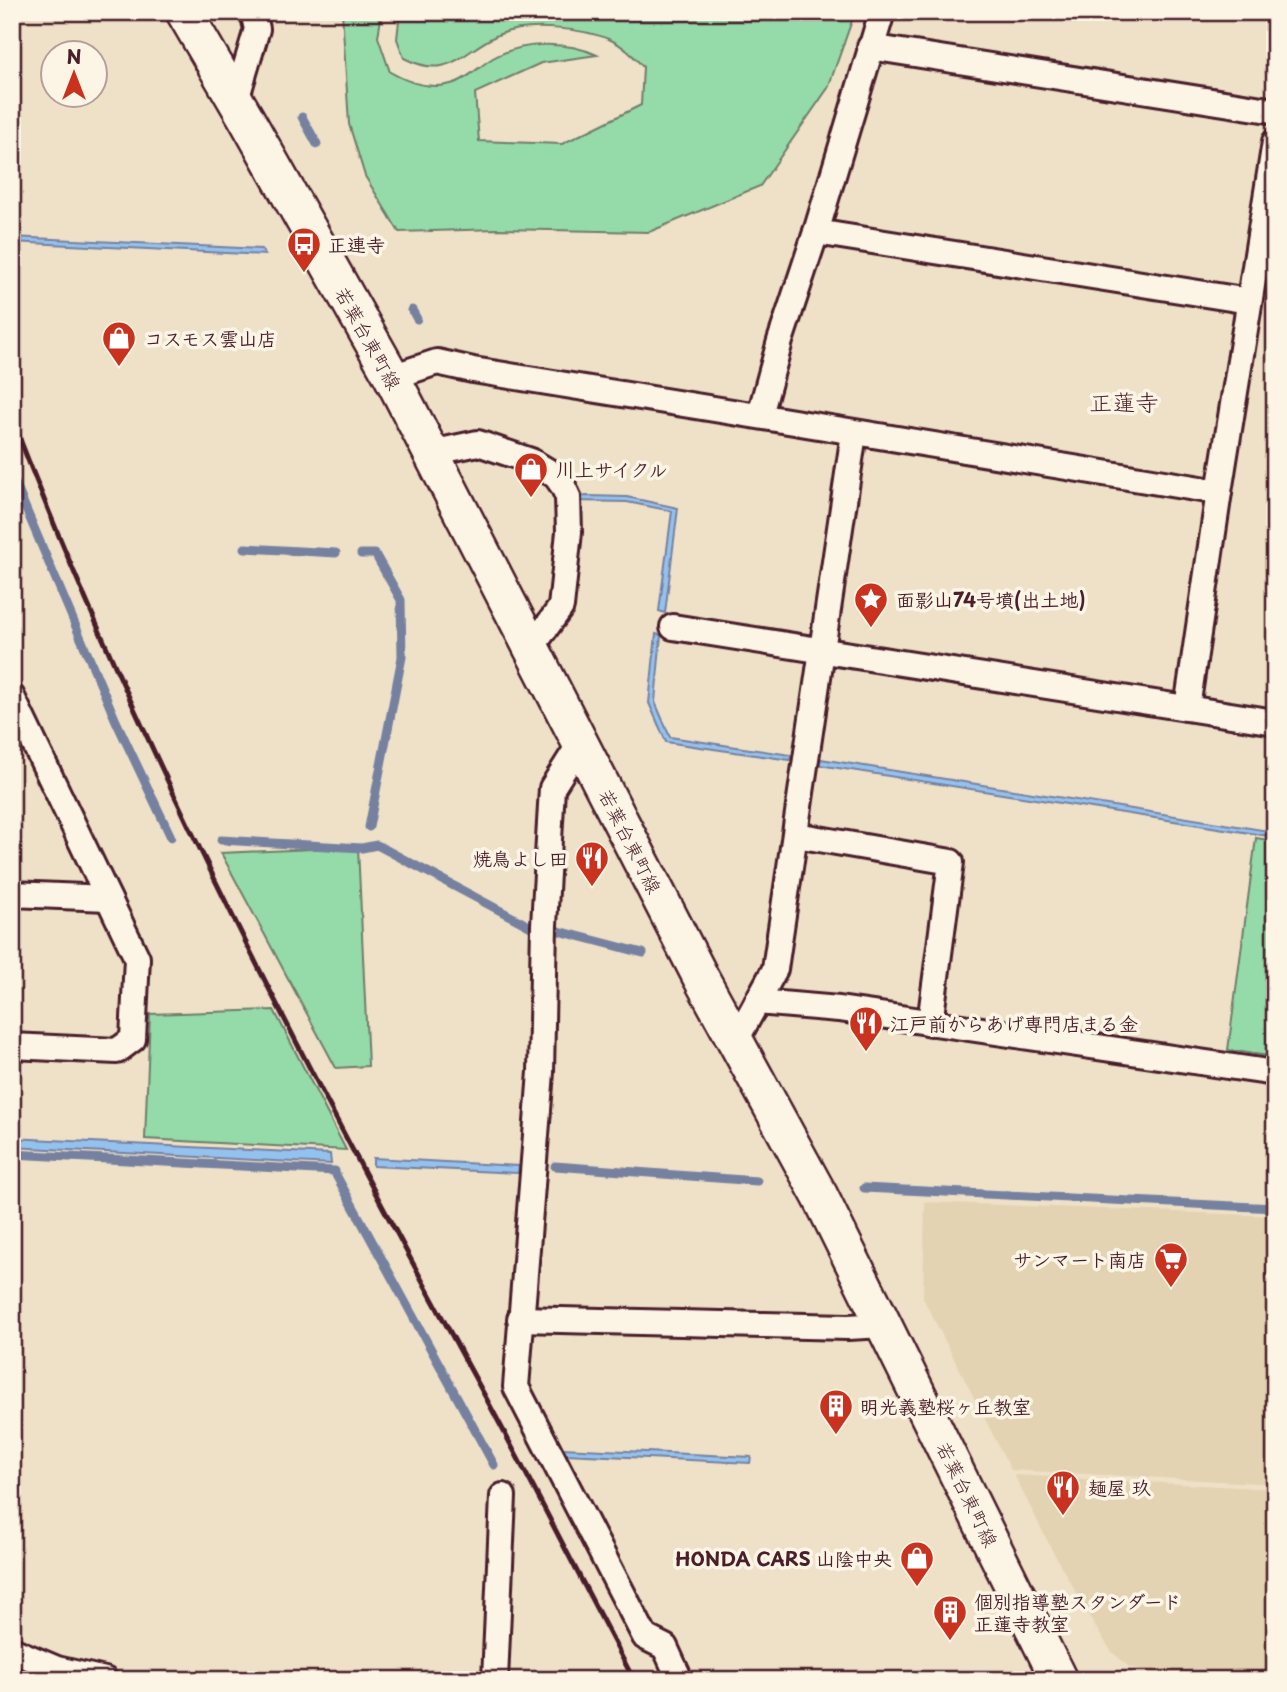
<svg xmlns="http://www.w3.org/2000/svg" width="1287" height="1692" font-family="'Playpen Sans','Klee One',sans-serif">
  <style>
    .built { fill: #e4d3b2 }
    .green { fill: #94dba9; stroke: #6f7d6a; stroke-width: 2 }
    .water { fill: #94c2ee; stroke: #7681a0; stroke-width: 2 }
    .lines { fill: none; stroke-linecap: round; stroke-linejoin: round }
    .stream { stroke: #7681a0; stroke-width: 9 }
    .minor-casing { stroke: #4a1f2b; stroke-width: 30 }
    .secondary-casing { stroke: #4a1f2b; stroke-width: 40 }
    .minor { stroke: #fcf5e5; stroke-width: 24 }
    .secondary { stroke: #fcf5e5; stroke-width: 35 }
    .rail { stroke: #4a1f2b; stroke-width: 5 }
    .labels { text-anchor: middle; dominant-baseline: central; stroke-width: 7; stroke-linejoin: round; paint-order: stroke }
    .poi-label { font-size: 19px; font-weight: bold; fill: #4a1f2b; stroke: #fcf5e5; text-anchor: start }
    .street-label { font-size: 19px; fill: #4a1f2b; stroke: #fcf5e5 }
    .quarter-label { font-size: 23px; fill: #4a1f2b; stroke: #fcf5e5 }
  </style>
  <rect width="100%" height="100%" fill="#eee1c7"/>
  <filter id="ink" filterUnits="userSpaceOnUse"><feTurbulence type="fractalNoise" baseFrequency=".0143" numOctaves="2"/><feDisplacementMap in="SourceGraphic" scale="14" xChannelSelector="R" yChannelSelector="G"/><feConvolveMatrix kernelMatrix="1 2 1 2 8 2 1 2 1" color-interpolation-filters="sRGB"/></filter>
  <g filter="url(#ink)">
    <g class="built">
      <polygon points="925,1202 1275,1216 1275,1484 1011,1470 923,1298"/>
      <polygon points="1014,1475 1275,1489 1275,1680 1159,1673 1129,1667 1112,1652 1096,1628 1052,1550"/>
    </g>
    <g class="green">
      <path d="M342 12H382L378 37 390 72C409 83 434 91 457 82 470 77 481 65 493 58 523 41 566 41 597 55L541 63 475 93 479 141 562 144 641 105 643 67C634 56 624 46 611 40 583 28 528 23 500 34 462 50 451 82 404 58L397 39 400 12H855L828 88 760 186 649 232 498 229 399 232 365 176 349 124Z"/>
      <polygon points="1256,838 1275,841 1275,1057 1228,1050"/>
      <polygon points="358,847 368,1066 336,1068 221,853"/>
      <polygon points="274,1010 346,1150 145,1139 150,1014"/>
    </g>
    <g class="water">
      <polygon points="12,237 261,249 265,255 12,242"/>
      <polygon points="588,496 627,497 678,508 665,613 659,611 672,511 627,502 573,501 572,497"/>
      <polygon points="656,634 661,635 655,702 670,737 791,755 790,760 666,742 649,703"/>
      <polygon points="821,759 1275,832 1275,837 819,765"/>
      <polygon points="12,1138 330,1154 331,1164 12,1147"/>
      <polygon points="373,1158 519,1166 518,1173 373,1166"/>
      <polygon points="562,1448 751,1457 750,1463 566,1454"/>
    </g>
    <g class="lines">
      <g class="stream">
        <polyline points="302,117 317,144"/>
        <polyline points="412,310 417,319"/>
        <polyline points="12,476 116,721 171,837"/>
        <polyline points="245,548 336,553"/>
        <polyline points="361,554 375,554 401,600 402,657 369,827"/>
        <polyline points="221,840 362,848 377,845 531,927"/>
        <polyline points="559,931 643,953"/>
        <polyline points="12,1154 335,1171"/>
        <polyline points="555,1166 757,1181"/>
        <polyline points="336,1175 494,1465"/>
        <polyline points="864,1188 1275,1208"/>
      </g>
      <g class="minor-casing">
        <g id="minor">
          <polyline points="870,47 1275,111"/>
          <polyline points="236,100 257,29 253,12"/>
          <polyline points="816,232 1249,301"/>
          <path d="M392 377 437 362 473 370C722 409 970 452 1219 492"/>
          <polyline points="760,415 780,341 816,232 882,12"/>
          <polyline points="431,453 478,443 531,461 556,476 563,486 568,497 569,532 561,607 532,647"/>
          <polyline points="673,627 1275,722"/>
          <polyline points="12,697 137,958 133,1039 117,1051 12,1046"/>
          <polyline points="1187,708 1219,492 1275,142"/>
          <polyline points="581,742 552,788 544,925 541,1072 516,1387 645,1637 665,1647 680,1680"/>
          <polyline points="796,835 951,862 930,1023"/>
          <polyline points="12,894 108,898"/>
          <polyline points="757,1002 839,1009 1275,1073"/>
          <polyline points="735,1042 775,969 854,433"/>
          <polyline points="520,1319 848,1327 884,1325"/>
          <polyline points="12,1650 57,1669 105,1680"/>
          <polyline points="495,1680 503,1496"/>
        </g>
      </g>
      <g class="secondary-casing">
        <polyline id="secondary" points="184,12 246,118 392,377 700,976 820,1196 1059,1680"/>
      </g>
      <use href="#minor" class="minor"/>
      <use href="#secondary" class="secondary"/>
      <path class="rail" d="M12 419C143 758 312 1080 486 1398 536 1491 584 1586 634 1680"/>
    </g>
  </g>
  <defs>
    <g id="bus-pin" transform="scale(1.75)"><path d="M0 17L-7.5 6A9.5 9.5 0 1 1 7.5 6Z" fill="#c8321e" stroke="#fcf5e5"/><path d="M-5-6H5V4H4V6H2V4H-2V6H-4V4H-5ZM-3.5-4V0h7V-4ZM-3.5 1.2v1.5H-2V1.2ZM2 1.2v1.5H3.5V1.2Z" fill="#fff"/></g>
    <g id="shop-pin" transform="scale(1.75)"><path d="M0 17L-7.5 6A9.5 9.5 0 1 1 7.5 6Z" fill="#c8321e" stroke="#fcf5e5"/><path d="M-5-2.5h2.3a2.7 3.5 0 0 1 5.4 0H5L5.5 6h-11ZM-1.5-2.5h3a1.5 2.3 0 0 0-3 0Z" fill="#fff"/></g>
    <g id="sight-pin" transform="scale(1.75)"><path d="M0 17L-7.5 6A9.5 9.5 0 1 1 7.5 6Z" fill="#c8321e" stroke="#fcf5e5"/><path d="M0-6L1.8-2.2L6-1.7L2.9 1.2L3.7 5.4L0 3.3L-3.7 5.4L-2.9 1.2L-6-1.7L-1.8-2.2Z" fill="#fff"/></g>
    <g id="restaurant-pin" transform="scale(1.75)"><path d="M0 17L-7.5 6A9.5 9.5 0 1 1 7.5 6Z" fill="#c8321e" stroke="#fcf5e5"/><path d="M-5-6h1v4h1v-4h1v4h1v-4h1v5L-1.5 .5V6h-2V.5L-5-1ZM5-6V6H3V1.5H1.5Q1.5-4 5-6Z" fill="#fff"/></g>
    <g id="supermarket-pin" transform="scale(1.75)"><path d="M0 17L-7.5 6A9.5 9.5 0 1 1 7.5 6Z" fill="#c8321e" stroke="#fcf5e5"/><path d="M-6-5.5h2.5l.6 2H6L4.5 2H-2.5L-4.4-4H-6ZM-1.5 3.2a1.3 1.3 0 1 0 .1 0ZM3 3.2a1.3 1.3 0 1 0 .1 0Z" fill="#fff"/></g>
    <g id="building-pin" transform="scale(1.75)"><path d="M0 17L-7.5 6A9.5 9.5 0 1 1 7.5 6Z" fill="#c8321e" stroke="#fcf5e5"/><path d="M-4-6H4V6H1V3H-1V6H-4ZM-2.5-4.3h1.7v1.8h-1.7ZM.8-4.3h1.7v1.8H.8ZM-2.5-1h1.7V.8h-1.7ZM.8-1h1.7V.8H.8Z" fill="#fff"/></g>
  </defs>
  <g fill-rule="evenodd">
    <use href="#bus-pin" x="304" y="244"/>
    <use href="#shop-pin" x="119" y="338"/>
    <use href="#shop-pin" x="531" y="469"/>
    <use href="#sight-pin" x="871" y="599"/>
    <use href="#restaurant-pin" x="592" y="858"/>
    <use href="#restaurant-pin" x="866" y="1023"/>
    <use href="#supermarket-pin" x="1171" y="1259"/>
    <use href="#building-pin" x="836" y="1406"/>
    <use href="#restaurant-pin" x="1063" y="1487"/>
    <use href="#shop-pin" x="917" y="1558"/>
    <use href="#building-pin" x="950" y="1612"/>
  </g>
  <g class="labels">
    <g class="poi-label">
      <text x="328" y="244">正連寺</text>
      <text x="144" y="338">コスモス雲山店</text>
      <text x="556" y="469">川上サイクル</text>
      <text x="896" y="599">面影山74号墳(出土地)</text>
      <text x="568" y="858" text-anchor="end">焼鳥よし田</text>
      <text x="890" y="1023">江戸前からあげ専門店まる金</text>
      <text x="1146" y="1259" text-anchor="end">サンマート南店</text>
      <text x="860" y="1406">明光義塾桜ヶ丘教室</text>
      <text x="1088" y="1487">麺屋 玖</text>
      <text x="892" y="1558" text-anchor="end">HONDA CARS 山陰中央</text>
      <text x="974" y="1601">個別指導塾スタンダード<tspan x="974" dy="22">正蓮寺教室</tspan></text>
    </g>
    <g class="street-label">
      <text transform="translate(369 338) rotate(61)">若葉台東町線</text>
      <text transform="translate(631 841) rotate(63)">若葉台東町線</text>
      <text transform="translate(968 1494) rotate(64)">若葉台東町線</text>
    </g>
    <g class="quarter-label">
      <text x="1124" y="401">正蓮寺</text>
    </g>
  </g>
  <rect width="1287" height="1692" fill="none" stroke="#fcf5e5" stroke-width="42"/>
  <rect x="21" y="21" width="1245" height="1650" fill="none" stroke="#4a1f2b" stroke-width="2.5" filter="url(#ink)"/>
  <g transform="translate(74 74)"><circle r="33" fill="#fcf5e5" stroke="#b59f9b" stroke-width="2"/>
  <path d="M0-5L12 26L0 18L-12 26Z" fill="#c8321e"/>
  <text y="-10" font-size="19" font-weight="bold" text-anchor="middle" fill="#4a1f2b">N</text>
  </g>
</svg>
